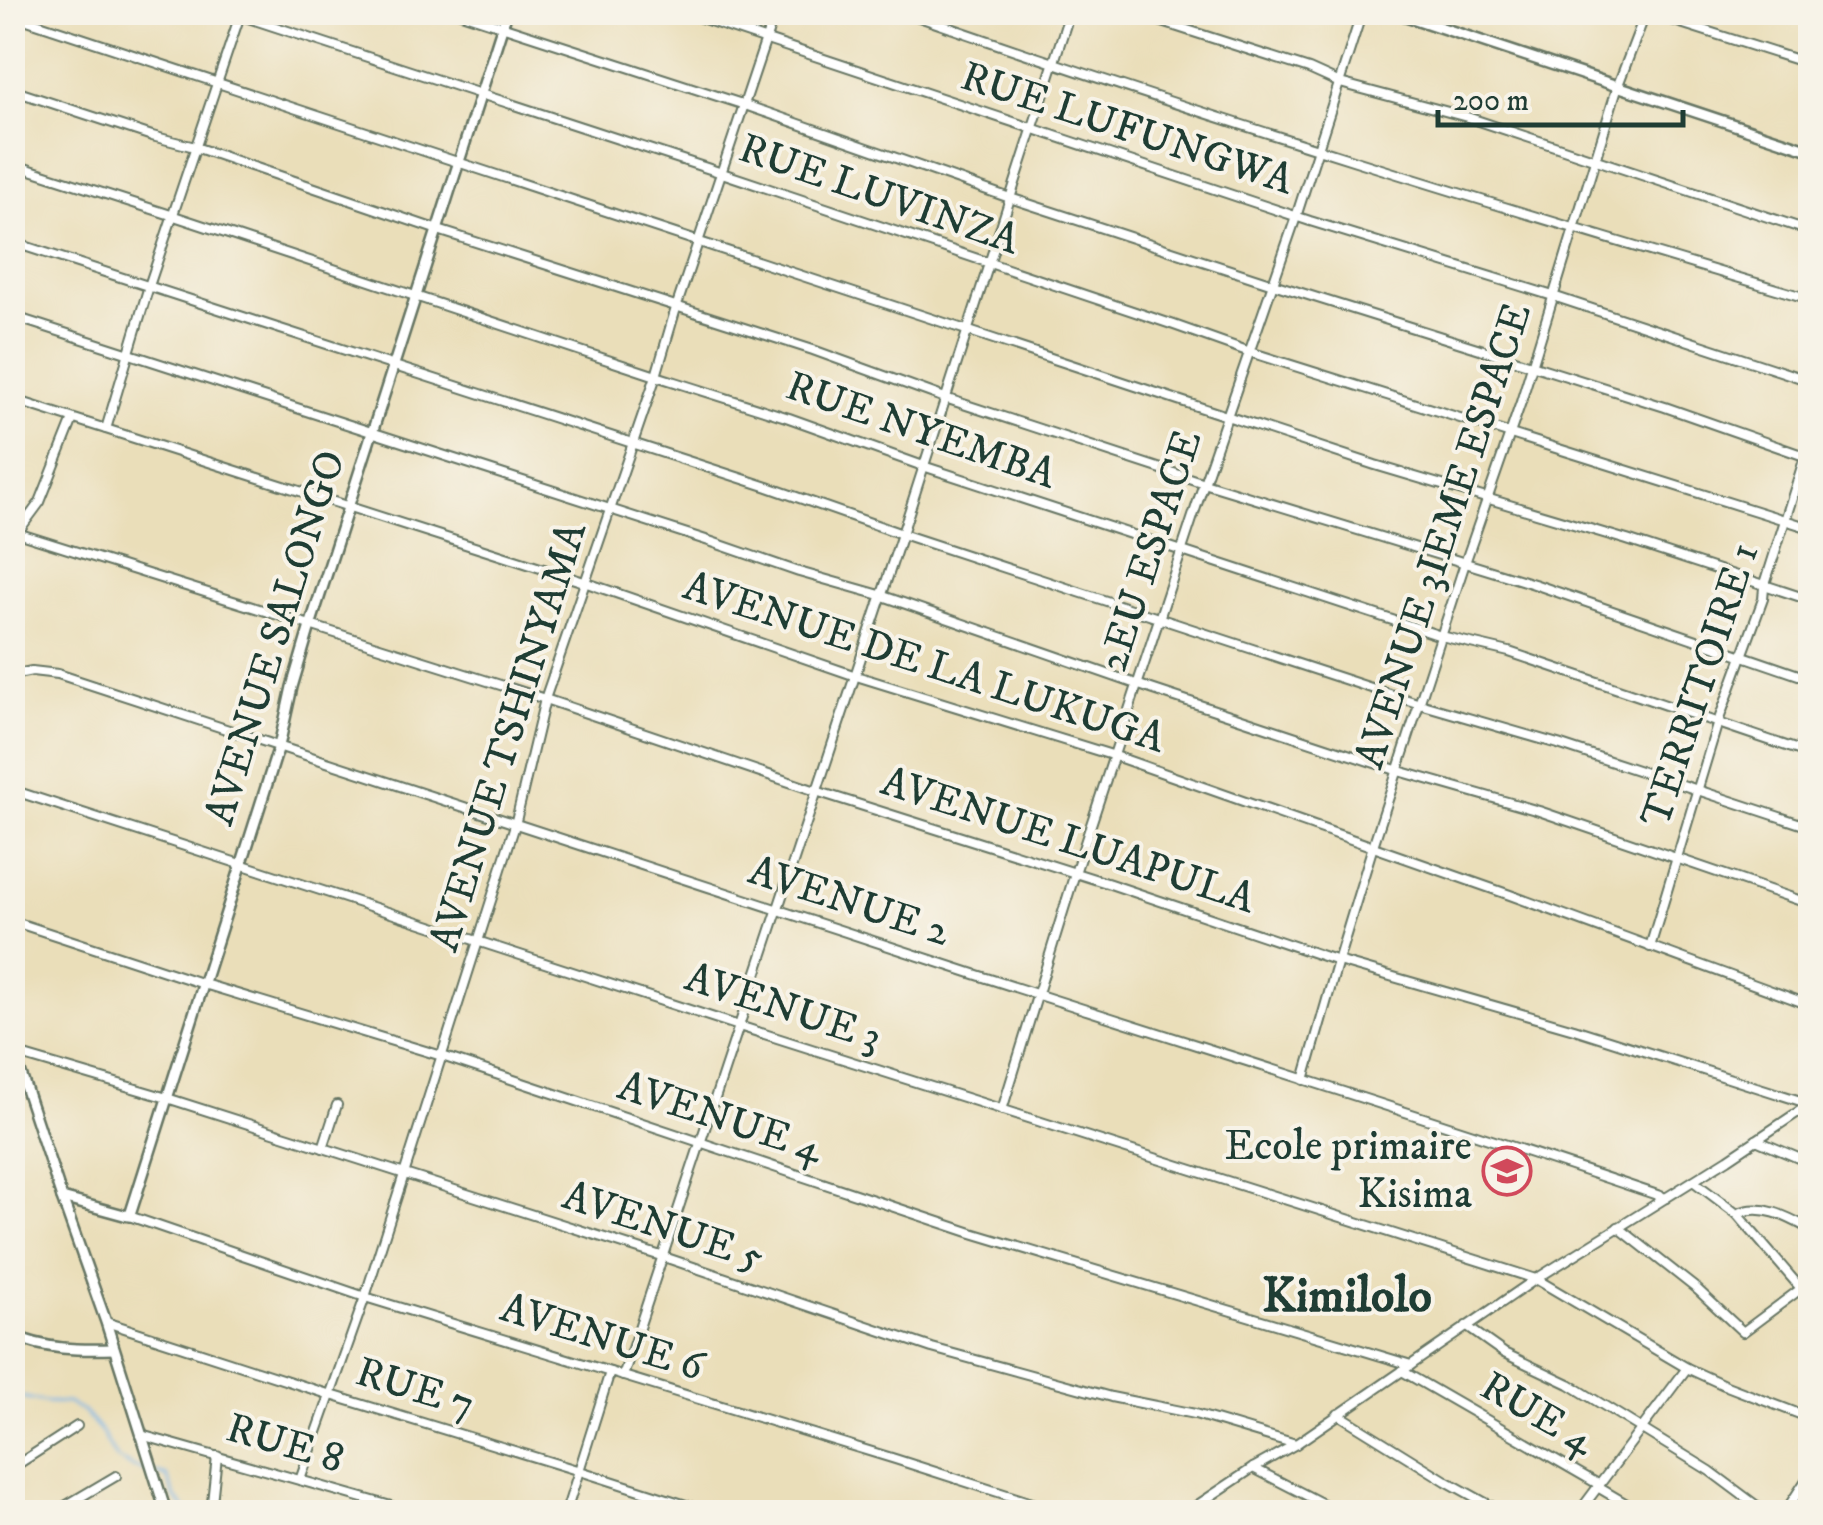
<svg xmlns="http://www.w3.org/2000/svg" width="1823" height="1525" font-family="'IM FELL DW Pica',serif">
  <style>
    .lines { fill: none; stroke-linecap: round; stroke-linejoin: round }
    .stream { stroke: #75b5e9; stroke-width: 2.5 }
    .minor-casing { stroke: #667563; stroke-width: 12 }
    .tertiary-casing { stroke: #667563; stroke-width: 14 }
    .minor { stroke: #fff; stroke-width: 8 }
    .tertiary { stroke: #fff; stroke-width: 9 }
    .labels { text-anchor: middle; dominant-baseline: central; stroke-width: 8; stroke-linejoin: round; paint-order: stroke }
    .street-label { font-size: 42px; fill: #1f3d34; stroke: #f7f3e8 }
    .poi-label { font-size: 42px; fill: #1f3d34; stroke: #f7f3e8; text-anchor: end }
    .quarter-label { font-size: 48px; font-weight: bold; fill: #1f3d34; stroke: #f7f3e8 }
  </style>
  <rect width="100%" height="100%" fill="#f7f3e8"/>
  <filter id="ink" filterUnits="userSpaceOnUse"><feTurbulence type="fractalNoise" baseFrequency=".01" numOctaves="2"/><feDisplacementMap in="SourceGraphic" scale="20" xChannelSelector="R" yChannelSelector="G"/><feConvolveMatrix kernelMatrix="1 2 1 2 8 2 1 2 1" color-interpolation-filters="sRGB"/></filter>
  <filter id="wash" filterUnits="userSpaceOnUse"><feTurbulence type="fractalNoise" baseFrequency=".0048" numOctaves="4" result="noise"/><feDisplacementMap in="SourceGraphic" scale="40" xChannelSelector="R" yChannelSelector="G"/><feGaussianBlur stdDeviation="2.25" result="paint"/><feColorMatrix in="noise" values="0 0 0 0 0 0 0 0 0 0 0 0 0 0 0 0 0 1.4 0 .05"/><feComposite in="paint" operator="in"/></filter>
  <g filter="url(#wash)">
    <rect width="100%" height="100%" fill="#eadeb9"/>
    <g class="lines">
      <g class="stream">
        <polyline points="12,1395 45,1402 68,1403 83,1411 102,1433 116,1458 133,1467 150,1471"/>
        <polyline points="157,1473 167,1476 175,1497 188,1512"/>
      </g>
    </g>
  </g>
  <g filter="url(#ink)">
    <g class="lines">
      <g class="minor-casing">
        <g id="minor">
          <polyline points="230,12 722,173 1174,325 1250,352 1810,528"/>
          <polyline points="458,12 745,105 1010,198 1273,284 1665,407 1810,458"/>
          <polyline points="683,12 1310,221 1553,296 1810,381"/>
          <path d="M905 12C1204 117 1507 209 1810 299"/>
          <polyline points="1131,12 1309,69 1340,83 1467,117 1810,231"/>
          <polyline points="1646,12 1810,64"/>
          <polyline points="12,15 1375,465 1627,540 1810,600"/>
          <polyline points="12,90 152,136 195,147 438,230 813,350 945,398 1204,483 1534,584 1810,679"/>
          <polyline points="12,164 174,216 656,376 789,418 923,466 1441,636 1509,652 1810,754"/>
          <polyline points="12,242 768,487 902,534 1420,704 1558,744 1810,827"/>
          <polyline points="12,316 712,542 799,572 880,595 1139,685 1399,771 1539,811 1810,904"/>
          <polyline points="12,399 584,582 853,675 1115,756 1510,895 1810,1005"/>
          <polyline points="106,429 149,286 241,12"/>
          <polyline points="17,533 40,502 73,419"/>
          <polyline points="12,534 17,533 545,699 816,791 1110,884 1338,961 1574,1029 1810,1104"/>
          <path d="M12 675 32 671 58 674C363 773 666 874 971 973 1203 1048 1435 1119 1666 1198"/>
          <polyline points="12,790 739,1026 1536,1279 1687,1368 1724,1385 1810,1418"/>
          <polyline points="12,921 204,984 442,1056 972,1233 1411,1365"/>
          <polyline points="1650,947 1718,722 1763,599 1764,587 1810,441"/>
          <polyline points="14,1053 167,1098 661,1256 932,1348 1111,1397 1195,1414 1296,1444"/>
          <polyline points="1304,1080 1338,961 1373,846 1465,563 1521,402 1618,85 1646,12"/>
          <polyline points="1002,1110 1075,873 1204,483 1296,217 1362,12"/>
          <polyline points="1756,1140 1810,1163"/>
          <polyline points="323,1148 337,1105"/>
          <polyline points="1693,1181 1737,1214 1810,1299"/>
          <path d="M1737 1214C1761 1202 1788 1217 1810 1229"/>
          <polyline points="129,1216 365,1297 895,1459 1060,1512"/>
          <polyline points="1618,1227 1698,1290 1743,1332 1810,1282"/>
          <polyline points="106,1322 331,1395 580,1471 708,1512"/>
          <polyline points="1466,1326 1504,1353 1569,1384 1710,1471 1765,1512"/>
          <polyline points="1402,1371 1598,1484 1601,1489 1640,1512"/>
          <polyline points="623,1376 902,534 1070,12"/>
          <polyline points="1338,1414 1446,1481 1502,1512"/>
          <polyline points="141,1435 412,1512"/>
          <polyline points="12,1468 77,1426"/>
          <polyline points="1253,1468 1339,1512"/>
          <polyline points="300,1480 365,1297 515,825 545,699 656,376 676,308 775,12"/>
          <polyline points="1788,1509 1810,1507"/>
          <polyline points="55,1512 116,1476"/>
          <polyline points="211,1512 217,1456"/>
          <polyline points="566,1512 610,1372"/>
          <polyline points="1187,1512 1253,1468 1296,1444 1536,1279 1728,1159 1810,1104"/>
          <polyline points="1579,1512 1687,1368"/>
          <polyline points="1785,1512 1810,1474"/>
        </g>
      </g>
      <g class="tertiary-casing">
        <g id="tertiary">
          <polyline points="1394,12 1810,150"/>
          <polyline points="12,1047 62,1198 106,1322 166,1512"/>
          <polyline points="62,1198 124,1215 129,1216 131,1212 279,746 292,687 310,626 507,12"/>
          <path d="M12 1335C46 1350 78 1350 114 1349"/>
        </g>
      </g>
      <use href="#minor" class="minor"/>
      <use href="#tertiary" class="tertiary"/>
    </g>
  </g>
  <defs>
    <g id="school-ring" transform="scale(2.5)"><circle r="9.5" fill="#f7f3e8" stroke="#d1495b" stroke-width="1.5"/><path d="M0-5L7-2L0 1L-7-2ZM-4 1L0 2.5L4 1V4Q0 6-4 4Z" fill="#d1495b"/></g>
  </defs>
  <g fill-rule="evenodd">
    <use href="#school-ring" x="1507" y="1171"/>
  </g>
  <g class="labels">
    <g class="street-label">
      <text transform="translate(1127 129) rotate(18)">RUE LUFUNGWA</text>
      <text transform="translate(879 195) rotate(19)">RUE LUVINZA</text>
      <text transform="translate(921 431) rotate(19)">RUE NYEMBA</text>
      <text transform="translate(1444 536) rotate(-72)">AVENUE 3IEME ESPACE</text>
      <text transform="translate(1151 551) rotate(-72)">2EU ESPACE</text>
      <text transform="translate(276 638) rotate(-73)">AVENUE SALONGO</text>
      <text transform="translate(924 663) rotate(18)">AVENUE DE LA LUKUGA</text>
      <text transform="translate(1701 685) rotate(-72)">TERRITOIRE 1</text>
      <text transform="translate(509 737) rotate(-73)">AVENUE TSHINYAMA</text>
      <text transform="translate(1068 841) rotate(18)">AVENUE LUAPULA</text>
      <text transform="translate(849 902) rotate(18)">AVENUE 2</text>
      <text transform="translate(783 1008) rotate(18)">AVENUE 3</text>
      <text transform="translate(720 1118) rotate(18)">AVENUE 4</text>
      <text transform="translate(663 1227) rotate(18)">AVENUE 5</text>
      <text transform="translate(602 1338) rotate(17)">AVENUE 6</text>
      <text transform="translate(415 1389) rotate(17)">RUE 7</text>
      <text transform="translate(1537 1414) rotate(30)">RUE 4</text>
      <text transform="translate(285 1444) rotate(16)">RUE 8</text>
    </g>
    <g class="poi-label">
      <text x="1472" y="1147">Ecole primaire<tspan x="1472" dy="48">Kisima</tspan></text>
    </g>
    <g class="quarter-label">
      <text x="1347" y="1297">Kimilolo</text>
    </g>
  </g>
  <rect width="1823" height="1525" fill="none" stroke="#f7f3e8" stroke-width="50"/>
  <path d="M1438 110v15h245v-15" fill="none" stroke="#1f3d34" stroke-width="5"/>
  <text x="1453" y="110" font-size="30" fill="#1f3d34" stroke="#f7f3e8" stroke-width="8" paint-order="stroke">200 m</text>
</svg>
